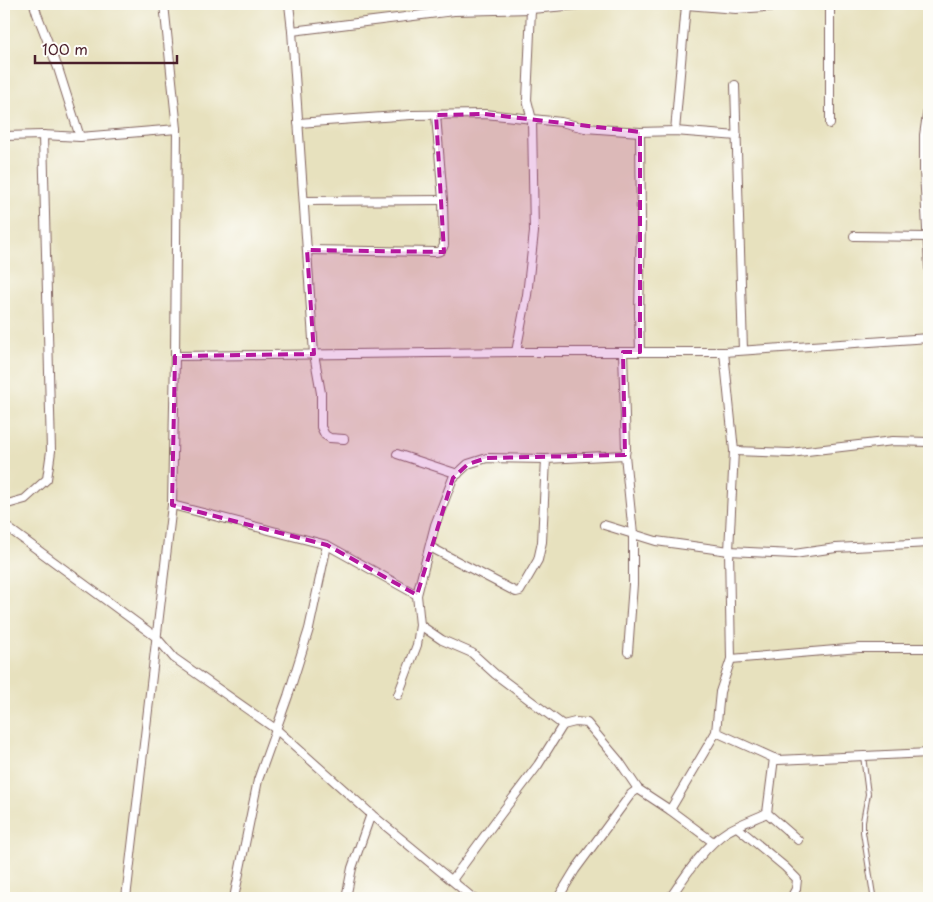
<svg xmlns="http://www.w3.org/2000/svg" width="933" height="902" font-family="'Playpen Sans',sans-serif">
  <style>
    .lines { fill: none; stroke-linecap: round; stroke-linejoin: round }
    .lane-casing { stroke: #81635e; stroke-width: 6 }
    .street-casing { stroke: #81635e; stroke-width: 10 }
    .lane { stroke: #fff; stroke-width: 4 }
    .street { stroke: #fff; stroke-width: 8 }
    .marked { fill: #b5179e; fill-opacity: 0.2; stroke: #b5179e; stroke-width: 4; stroke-dasharray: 10 6; stroke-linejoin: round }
  </style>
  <rect width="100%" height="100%" fill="#fdfcf7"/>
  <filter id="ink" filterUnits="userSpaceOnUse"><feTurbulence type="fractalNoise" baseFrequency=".02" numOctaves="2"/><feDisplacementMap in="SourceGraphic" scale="10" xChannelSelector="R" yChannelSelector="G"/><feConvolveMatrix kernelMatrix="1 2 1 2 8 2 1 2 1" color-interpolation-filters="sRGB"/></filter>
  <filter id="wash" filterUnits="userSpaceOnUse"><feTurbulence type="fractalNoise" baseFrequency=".0096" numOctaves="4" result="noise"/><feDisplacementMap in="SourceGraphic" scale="20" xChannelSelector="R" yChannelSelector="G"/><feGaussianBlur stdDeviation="1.12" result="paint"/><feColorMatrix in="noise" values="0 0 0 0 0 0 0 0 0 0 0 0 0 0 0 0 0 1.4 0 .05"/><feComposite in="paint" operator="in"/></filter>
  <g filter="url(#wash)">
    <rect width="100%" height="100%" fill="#e7e1be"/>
  </g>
  <g filter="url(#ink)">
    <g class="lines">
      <g class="lane-casing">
        <polyline id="lane" points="863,756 868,794 863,821 863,832 873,895"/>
      </g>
      <g class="street-casing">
        <g id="street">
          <polyline points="34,4 37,14 58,68 80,137"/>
          <polyline points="289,4 292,31 314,354 321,393 321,427 325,435 330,438 344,439"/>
          <polyline points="674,4 736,9 808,4"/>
          <polyline points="830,4 830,124"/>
          <polyline points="292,31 454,11 531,9 590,4"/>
          <polyline points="735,85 743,350"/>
          <polyline points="929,102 924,135 924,170 929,268"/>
          <polyline points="298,123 411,115 485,114 561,122 585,128 640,132 675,131 737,136"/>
          <polyline points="675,131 686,5"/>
          <polyline points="4,136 43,135 80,137 177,129"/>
          <polyline points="304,201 443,200"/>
          <polyline points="854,236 928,237"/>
          <path d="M307 250 435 252C441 252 442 250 444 245L443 200 436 115"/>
          <polyline points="516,352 527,295 534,232 532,120 527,100 531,9"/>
          <polyline points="623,352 626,449 625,455 633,534 633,584 628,652"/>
          <polyline points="640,352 639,314 641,222 640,132"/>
          <polyline points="175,356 516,352 724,352 929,338"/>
          <polyline points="734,451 790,453 893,441 929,442"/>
          <polyline points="397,454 458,474"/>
          <polyline points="4,505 25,499 47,479 51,451 43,135"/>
          <polyline points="172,505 327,545 309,629 288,696 258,780 234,898"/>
          <polyline points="4,525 156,637 174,658 277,730 371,814 473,898"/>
          <polyline points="604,525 656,541 729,551 794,554 836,548 929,543"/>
          <polyline points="327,545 417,595"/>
          <polyline points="430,547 516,592 520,591 538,560 542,542 546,459 625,455"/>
          <polyline points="420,625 442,640 472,653 495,674 563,725 538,765 500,815 452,880"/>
          <polyline points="731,659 859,648 929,648"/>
          <polyline points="398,695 417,645 420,625 417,595 435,525 453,478 468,464 487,458 546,459"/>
          <polyline points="563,725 575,722 587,723 619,761 638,789"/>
          <polyline points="716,732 778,760 929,753"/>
          <polyline points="670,810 716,732 720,692 731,659 729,551 734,451 724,352"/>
          <polyline points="767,813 774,758"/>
          <polyline points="767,813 798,840"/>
          <polyline points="737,827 785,867 797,879 796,889 791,898"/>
          <polyline points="126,898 172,505 175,356 177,129 164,4"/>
          <polyline points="346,898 352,868 371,814"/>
          <polyline points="558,898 575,870 631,794 638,789 670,810 713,842"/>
          <path d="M670 898C685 876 705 845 728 831 740 824 754 819 767 813"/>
        </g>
      </g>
      <use href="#lane" class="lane"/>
      <use href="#street" class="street"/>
    </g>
  </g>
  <path class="marked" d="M485 114 640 132V352H623L625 455 487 458 468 464 453 478 417 595 327 545 172 505 175 356 314 354 307 250 444 252 436 115Z"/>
  <rect width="933" height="902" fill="none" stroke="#fdfcf7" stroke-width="20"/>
  <path d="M35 55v8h142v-8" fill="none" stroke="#4a1f2b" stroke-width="2.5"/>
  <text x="42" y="55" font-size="15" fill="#4a1f2b" stroke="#fdfcf7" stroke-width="4" paint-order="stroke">100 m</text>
</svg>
